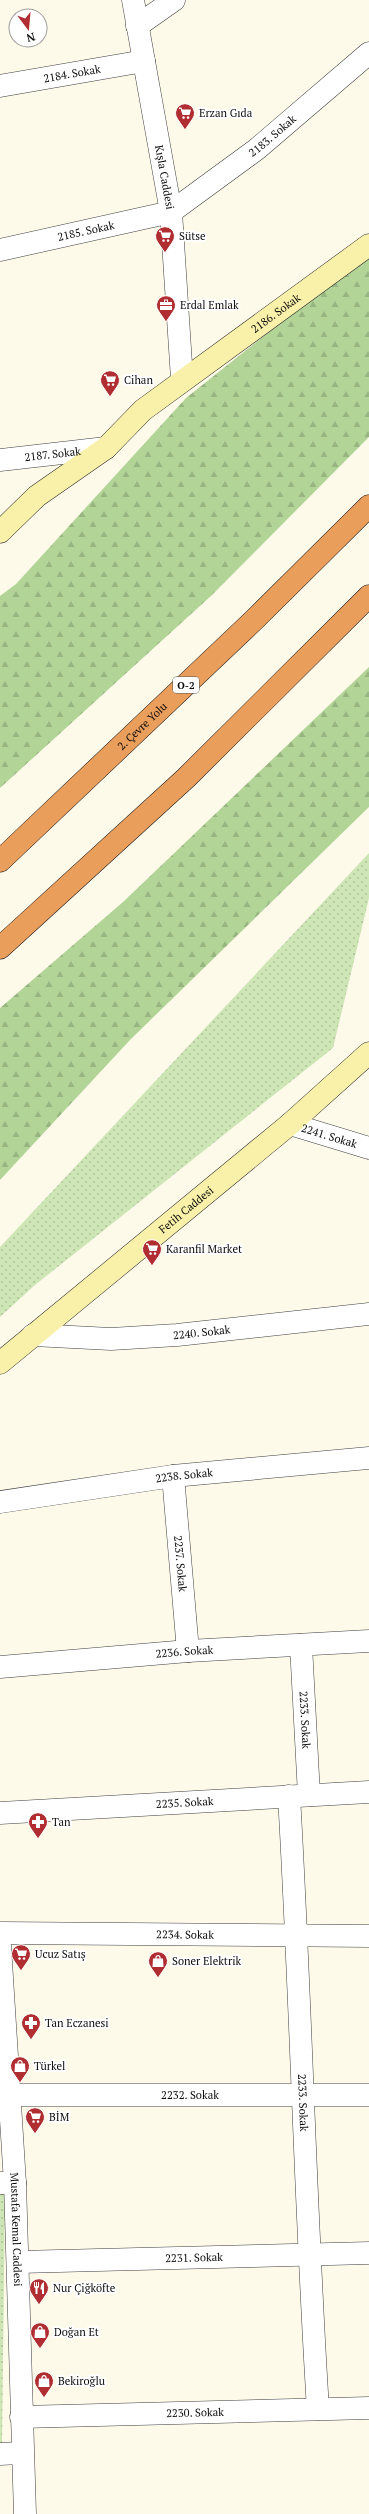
<svg xmlns="http://www.w3.org/2000/svg" width="369" height="2514" font-family="'PT Serif',serif">
  <style>
    .forest { fill: url(#forest-firs) }
    .park { fill: url(#park-dots) }
    .lines { fill: none; stroke-linecap: round; stroke-linejoin: round }
    .minor-casing { stroke: #3e3e3e; stroke-width: 23 }
    .tertiary-casing { stroke: #3e3e3e; stroke-width: 23 }
    .secondary-casing { stroke: #2d2d2d; stroke-width: 23 }
    .motorway-casing { stroke: #1c1c1c; stroke-width: 23 }
    .minor { stroke: #fff; stroke-width: 22 }
    .tertiary { stroke: #fff; stroke-width: 22 }
    .secondary { stroke: #f9f1a9; stroke-width: 22 }
    .motorway { stroke: #ea9e5b; stroke-width: 22 }
    .labels { text-anchor: middle; dominant-baseline: central; stroke-width: 4; stroke-linejoin: round; paint-order: stroke }
    .shield { fill: #fff; stroke: #545454; stroke-width: 1 }
    .shield-label { font-size: 10px; font-weight: bold; fill: #0b0b0b }
    .street-label { font-size: 11px; fill: #0b0b0b; stroke: #fff }
    .poi-label { font-size: 11px; fill: #0b0b0b; stroke: #fff; text-anchor: start }
  </style>
  <defs>
    <pattern id="forest-firs" width="22" height="20" patternUnits="userSpaceOnUse"><rect width="22" height="20" fill="#b2d497"/><path d="M5 1l3.5 6h-7zM16 11l3.5 6h-7z" fill="#98b581"/></pattern>
    <pattern id="park-dots" width="8" height="8" patternUnits="userSpaceOnUse"><rect width="8" height="8" fill="#cee5b6"/><path d="M2 2h.1M6 6h.1" fill="none" stroke="#b0c39b" stroke-width="1.8" stroke-linecap="round"/></pattern>
  </defs>
  <rect width="100%" height="100%" fill="#fefaea"/>
  <g class="forest">
    <polygon points="369,255 369,437 212,595 0,788 0,596 16,584 186,398 339,276"/>
    <polygon points="369,667 369,807 130,1040 0,1180 0,1008 123,902"/>
  </g>
  <g class="park">
    <polygon points="369,853 369,898 333,1048 35,1285 0,1317 0,1247"/>
    <polygon points="0,2193 5,2193 2,2446 0,2446"/>
  </g>
  <g class="lines">
    <g class="minor-casing">
      <g id="minor">
        <path id="s1" d="M133 0 171 212 182 379"/>
        <polyline points="137,26 174,0"/>
        <path id="s2" d="M0 86 144 61"/>
        <path id="s3" d="M0 250 171 212 257 149 369 53"/>
        <path id="s4" d="M0 460 106 448"/>
        <path id="s5" d="M290 1124 369 1148"/>
        <path id="s6" d="M33 1335 111 1339 177 1335 369 1314"/>
        <path id="s7" d="M173 1476 188 1651"/>
        <path id="s8" d="M0 1502 173 1476 369 1458"/>
        <path id="s9" d="M301 1645 309 1795"/>
        <path id="s10" d="M0 1667 188 1651 369 1641"/>
        <path id="s11" d="M289 1796C301 2001 305 2205 318 2409"/>
        <path id="s12" d="M0 1813 369 1792"/>
        <path id="s13" d="M0 1933 369 1936"/>
        <path id="s14" d="M0 2095H369"/>
        <polyline points="0,2183 15,2183"/>
        <path id="s15" d="M19 2262 369 2253"/>
        <path id="s16" d="M21 2417 369 2408"/>
        <polyline points="0,2454 21,2453"/>
      </g>
    </g>
    <g class="tertiary-casing">
      <g id="tertiary">
        <path id="s17" d="M0 1946 15 2183 25 2514"/>
      </g>
    </g>
    <g class="secondary-casing">
      <g id="secondary">
        <path id="s18" d="M0 532 37 496 106 448 143 410 369 245"/>
        <path id="s19" d="M0 1363 290 1124 369 1053"/>
      </g>
    </g>
    <g class="motorway-casing">
      <g id="motorway">
        <path id="s20" d="M0 861 255 619 369 506"/>
        <polyline points="0,948 186,778 369,596"/>
      </g>
    </g>
    <use href="#minor" class="minor"/>
    <use href="#tertiary" class="tertiary"/>
    <use href="#secondary" class="secondary"/>
    <use href="#motorway" class="motorway"/>
  </g>
  <defs>
    <g id="supermarket-pin" transform="scale(1)"><path d="M0 17L-7.5 6A9.5 9.5 0 1 1 7.5 6Z" fill="#b02d32" stroke="#fff"/><path d="M-6-5.5h2.5l.6 2H6L4.5 2H-2.5L-4.4-4H-6ZM-1.5 3.2a1.3 1.3 0 1 0 .1 0ZM3 3.2a1.3 1.3 0 1 0 .1 0Z" fill="#fff"/></g>
    <g id="office-pin" transform="scale(1)"><path d="M0 17L-7.5 6A9.5 9.5 0 1 1 7.5 6Z" fill="#b02d32" stroke="#fff"/><path d="M-6-3h4V-5.5h4V-3h4V5H-6ZM-1-4.5V-3h2v-1.5ZM-6 0V1H6V0Z" fill="#fff"/></g>
    <g id="pharmacy-pin" transform="scale(1)"><path d="M0 17L-7.5 6A9.5 9.5 0 1 1 7.5 6Z" fill="#b02d32" stroke="#fff"/><path d="M-2-6h4v4h4v4h-4v4h-4v-4h-4v-4h4Z" fill="#fff"/></g>
    <g id="shop-pin" transform="scale(1)"><path d="M0 17L-7.5 6A9.5 9.5 0 1 1 7.5 6Z" fill="#b02d32" stroke="#fff"/><path d="M-5-2.5h2.3a2.7 3.5 0 0 1 5.4 0H5L5.5 6h-11ZM-1.5-2.5h3a1.5 2.3 0 0 0-3 0Z" fill="#fff"/></g>
    <g id="restaurant-pin" transform="scale(1)"><path d="M0 17L-7.5 6A9.5 9.5 0 1 1 7.5 6Z" fill="#b02d32" stroke="#fff"/><path d="M-5-6h1v4h1v-4h1v4h1v-4h1v5L-1.5 .5V6h-2V.5L-5-1ZM5-6V6H3V1.5H1.5Q1.5-4 5-6Z" fill="#fff"/></g>
  </defs>
  <g fill-rule="evenodd">
    <use href="#supermarket-pin" x="185" y="113"/>
    <use href="#supermarket-pin" x="165" y="236"/>
    <use href="#office-pin" x="166" y="305"/>
    <use href="#supermarket-pin" x="110" y="380"/>
    <use href="#supermarket-pin" x="152" y="1249"/>
    <use href="#pharmacy-pin" x="38" y="1822"/>
    <use href="#supermarket-pin" x="21" y="1954"/>
    <use href="#shop-pin" x="158" y="1961"/>
    <use href="#pharmacy-pin" x="31" y="2023"/>
    <use href="#shop-pin" x="20" y="2066"/>
    <use href="#supermarket-pin" x="35" y="2117"/>
    <use href="#restaurant-pin" x="39" y="2288"/>
    <use href="#shop-pin" x="40" y="2332"/>
    <use href="#shop-pin" x="44" y="2381"/>
  </g>
  <g class="labels">
    <rect class="shield" x="173" y="677" width="26" height="16" rx="3"/>
    <g class="shield-label">
      <text x="186" y="685">O-2</text>
    </g>
    <g class="street-label">
      <text stroke="none"><textPath href="#s2" startOffset="73">2184. Sokak</textPath></text>
      <text stroke="none"><textPath href="#s3" startOffset="302">2183. Sokak</textPath></text>
      <text stroke="none"><textPath href="#s1" startOffset="180">Kışla Caddesi</textPath></text>
      <text stroke="none"><textPath href="#s3" startOffset="88">2185. Sokak</textPath></text>
      <text stroke="none"><textPath href="#s18" startOffset="353">2186. Sokak</textPath></text>
      <text stroke="none"><textPath href="#s4" startOffset="53">2187. Sokak</textPath></text>
      <text stroke="none"><textPath href="#s20" startOffset="196">2. Çevre Yolu</textPath></text>
      <text stroke="none"><textPath href="#s5" startOffset="41">2241. Sokak</textPath></text>
      <text stroke="none"><textPath href="#s19" startOffset="241">Fetih Caddesi</textPath></text>
      <text stroke="none"><textPath href="#s6" startOffset="169">2240. Sokak</textPath></text>
      <text stroke="none"><textPath href="#s8" startOffset="186">2238. Sokak</textPath></text>
      <text stroke="none"><textPath href="#s7" startOffset="88">2237. Sokak</textPath></text>
      <text stroke="none"><textPath href="#s10" startOffset="185">2236. Sokak</textPath></text>
      <text stroke="none"><textPath href="#s9" startOffset="75">2233. Sokak</textPath></text>
      <text stroke="none"><textPath href="#s12" startOffset="185">2235. Sokak</textPath></text>
      <text stroke="none"><textPath href="#s13" startOffset="185">2234. Sokak</textPath></text>
      <text stroke="none"><textPath href="#s14" startOffset="190">2232. Sokak</textPath></text>
      <text stroke="none"><textPath href="#s11" startOffset="307">2233. Sokak</textPath></text>
      <text stroke="none"><textPath href="#s17" startOffset="284">Mustafa Kemal Caddesi</textPath></text>
      <text stroke="none"><textPath href="#s15" startOffset="175">2231. Sokak</textPath></text>
      <text stroke="none"><textPath href="#s16" startOffset="174">2230. Sokak</textPath></text>
    </g>
    <g class="poi-label">
      <text x="199" y="113">Erzan Gıda</text>
      <text x="179" y="236">Sütse</text>
      <text x="180" y="305">Erdal Emlak</text>
      <text x="124" y="380">Cihan</text>
      <text x="166" y="1249">Karanfil Market</text>
      <text x="52" y="1822">Tan</text>
      <text x="35" y="1954">Ucuz Satış</text>
      <text x="172" y="1961">Soner Elektrik</text>
      <text x="45" y="2023">Tan Eczanesi</text>
      <text x="34" y="2066">Türkel</text>
      <text x="49" y="2117">BİM</text>
      <text x="53" y="2288">Nur Çiğköfte</text>
      <text x="54" y="2332">Doğan Et</text>
      <text x="58" y="2381">Bekiroğlu</text>
    </g>
  </g>
  <g transform="translate(28 28) rotate(164)"><circle r="19" fill="#ffffff" stroke="#9d9d9d"/>
  <path d="M0-3L7 15L0 10L-7 15Z" fill="#b02d32"/>
  <text y="-6" font-size="11" font-weight="bold" text-anchor="middle" fill="#0b0b0b">N</text>
  </g>
</svg>
